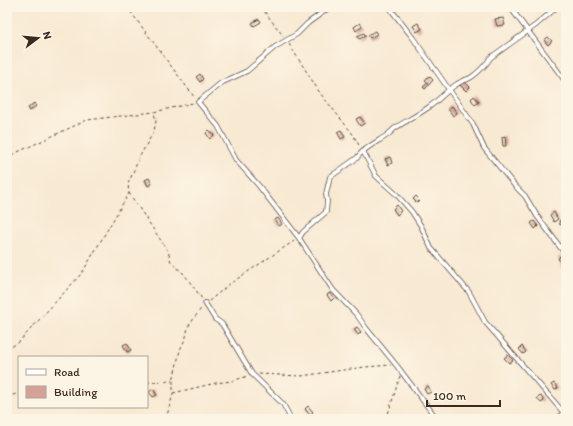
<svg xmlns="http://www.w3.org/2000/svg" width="573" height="426" font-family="Itim,sans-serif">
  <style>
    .building { fill: url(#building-hatch) }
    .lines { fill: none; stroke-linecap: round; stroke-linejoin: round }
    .street-casing { stroke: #574739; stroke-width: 5.5 }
    .path { stroke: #574739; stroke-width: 1; stroke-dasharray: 3 3; stroke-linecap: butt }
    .street { stroke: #fff; stroke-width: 4 }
  </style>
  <defs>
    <pattern id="building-hatch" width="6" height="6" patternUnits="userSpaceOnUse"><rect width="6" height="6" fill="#d4a296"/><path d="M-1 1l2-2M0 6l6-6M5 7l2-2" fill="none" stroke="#ad847a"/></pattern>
  </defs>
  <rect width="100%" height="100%" fill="#fcf5e5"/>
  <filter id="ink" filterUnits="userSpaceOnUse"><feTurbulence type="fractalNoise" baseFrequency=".025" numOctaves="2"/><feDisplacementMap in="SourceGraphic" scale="8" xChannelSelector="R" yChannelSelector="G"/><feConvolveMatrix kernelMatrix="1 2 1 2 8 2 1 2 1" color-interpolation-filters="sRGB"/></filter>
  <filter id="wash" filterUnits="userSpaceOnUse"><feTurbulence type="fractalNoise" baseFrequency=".012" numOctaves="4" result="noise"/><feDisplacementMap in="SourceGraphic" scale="16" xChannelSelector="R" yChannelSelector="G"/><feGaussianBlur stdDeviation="0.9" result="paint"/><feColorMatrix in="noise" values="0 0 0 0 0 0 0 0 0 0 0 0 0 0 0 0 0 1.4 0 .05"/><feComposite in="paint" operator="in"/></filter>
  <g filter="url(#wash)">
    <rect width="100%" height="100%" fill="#f8e9d2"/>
    <g id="blocks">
      <g class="building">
        <polygon points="503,18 505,25 497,26 495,19"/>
        <polygon points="259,19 261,22 254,26 252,23"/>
        <polygon points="360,23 362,26 356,31 354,27"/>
        <polygon points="418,23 422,29 417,32 413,26"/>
        <polygon points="375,31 377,34 370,38 368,35"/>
        <polygon points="364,33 366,36 359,39 357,36"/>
        <polygon points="548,37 552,41 548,45 544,40"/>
        <polygon points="200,74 203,79 200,82 196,77"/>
        <polygon points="429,76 433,80 425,89 423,87 428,83 425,80"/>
        <polygon points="464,81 470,87 466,91 460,85"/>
        <polygon points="474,96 479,102 475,105 471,99"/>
        <polygon points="34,103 36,106 30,111 28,108"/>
        <polygon points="452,106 457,113 453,116 448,109"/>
        <polygon points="360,117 365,123 360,126 356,119"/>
        <polygon points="209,130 214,135 210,139 206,133"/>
        <polygon points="341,130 345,137 341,139 337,132"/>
        <polygon points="505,136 506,146 503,146 502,137"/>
        <polygon points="390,157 392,163 388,165 385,159"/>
        <polygon points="149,178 152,184 148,186 145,180"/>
        <polygon points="416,196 420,200 417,203 413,199"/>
        <polygon points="397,205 401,211 397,215 393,209"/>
        <polygon points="554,212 558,219 554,222 550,215"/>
        <polygon points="278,218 282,224 279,226 275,220"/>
        <polygon points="566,218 566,222 560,225 559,221"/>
        <polygon points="534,221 538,226 535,229 531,223"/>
        <polygon points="560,256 566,262 566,273 560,264 562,263 558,259"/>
        <polygon points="330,293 334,298 331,301 327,295"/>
        <polygon points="357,327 361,332 358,335 354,329"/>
        <polygon points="127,343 131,350 127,352 123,345"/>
        <polygon points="522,346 526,352 523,354 519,349"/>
        <polygon points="508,355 513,360 509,363 504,358"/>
        <polygon points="554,383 558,388 555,390 551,385"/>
        <polygon points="428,386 431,392 427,394 424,389"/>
        <polygon points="153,389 157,395 153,397 149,392"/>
        <polygon points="541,396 544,401 541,403 537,398"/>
        <polygon points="308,406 313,412 310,415 305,409"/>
      </g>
    </g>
  </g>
  <g filter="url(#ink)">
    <use href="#blocks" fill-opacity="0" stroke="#574739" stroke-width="1"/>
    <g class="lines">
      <g class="street-casing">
        <g id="street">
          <polyline points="330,7 308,23 297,34 275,47 247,71 221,83 198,102 218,126 236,160 259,186 299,238 333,290 357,315 366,328 397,366 437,419"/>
          <polyline points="389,7 413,38 473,124 484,148 515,186 525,196 537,216 566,255"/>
          <polyline points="510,7 566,82"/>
          <polyline points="363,151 376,176 397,195 412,212 421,226 431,248 469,292 485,322 564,413 566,417"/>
          <path d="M299 238 303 232 326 212 327 201 326 194 330 177 357 158C362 149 377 142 386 136 389 134 392 131 395 128 406 121 418 115 429 107 439 100 447 90 457 84 461 81 464 80 468 79 475 76 487 64 490 58L536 25 557 7"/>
          <polyline points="205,303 215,319 222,324 252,374 283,404 291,419"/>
          <polyline points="556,419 566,411"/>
        </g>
      </g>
      <g class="path">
        <polyline points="127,7 195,98"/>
        <polyline points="261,7 284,37"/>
        <polyline points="289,44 320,93 352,133 360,147"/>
        <polyline points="7,157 87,120 154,112 193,103"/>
        <polyline points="129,193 168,251 171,262 184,274 203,300"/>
        <polyline points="209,301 231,283 294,241"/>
        <polyline points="7,349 18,343 82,273 129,193 128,184 140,156 154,131 156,121 154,113"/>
        <polyline points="259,374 301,376 365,367 391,365"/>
        <polyline points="147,382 172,381"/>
        <polyline points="173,393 216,383 232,381 248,376"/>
        <polyline points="7,397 19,393"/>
        <polyline points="166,419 173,394 173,381 180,350 186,337 188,327 202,307"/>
        <polyline points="388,419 388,414 400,376"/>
      </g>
      <use href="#street" class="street"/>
    </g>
  </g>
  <rect width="573" height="426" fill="none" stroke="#fcf5e5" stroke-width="24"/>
  <rect x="18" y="356" width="130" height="52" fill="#fcf5e5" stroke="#afa495"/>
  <rect x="26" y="369" width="20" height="6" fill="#ffffff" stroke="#afa495"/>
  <text x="54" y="376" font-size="12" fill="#3b2a1e">Road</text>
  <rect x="26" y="386" width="20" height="12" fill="#d4a296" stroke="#afa495"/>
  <text x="54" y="396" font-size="12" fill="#3b2a1e">Building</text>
  <g transform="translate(38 38) rotate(74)" stroke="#fcf5e5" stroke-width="3" paint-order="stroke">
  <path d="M0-3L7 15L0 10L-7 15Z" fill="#3b2a1e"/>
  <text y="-6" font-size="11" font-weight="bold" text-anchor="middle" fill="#3b2a1e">N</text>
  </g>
  <path d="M427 400v6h73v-6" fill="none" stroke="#3b2a1e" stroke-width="2"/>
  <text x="433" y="400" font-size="12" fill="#3b2a1e" stroke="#fcf5e5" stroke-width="3" paint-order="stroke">100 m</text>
</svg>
